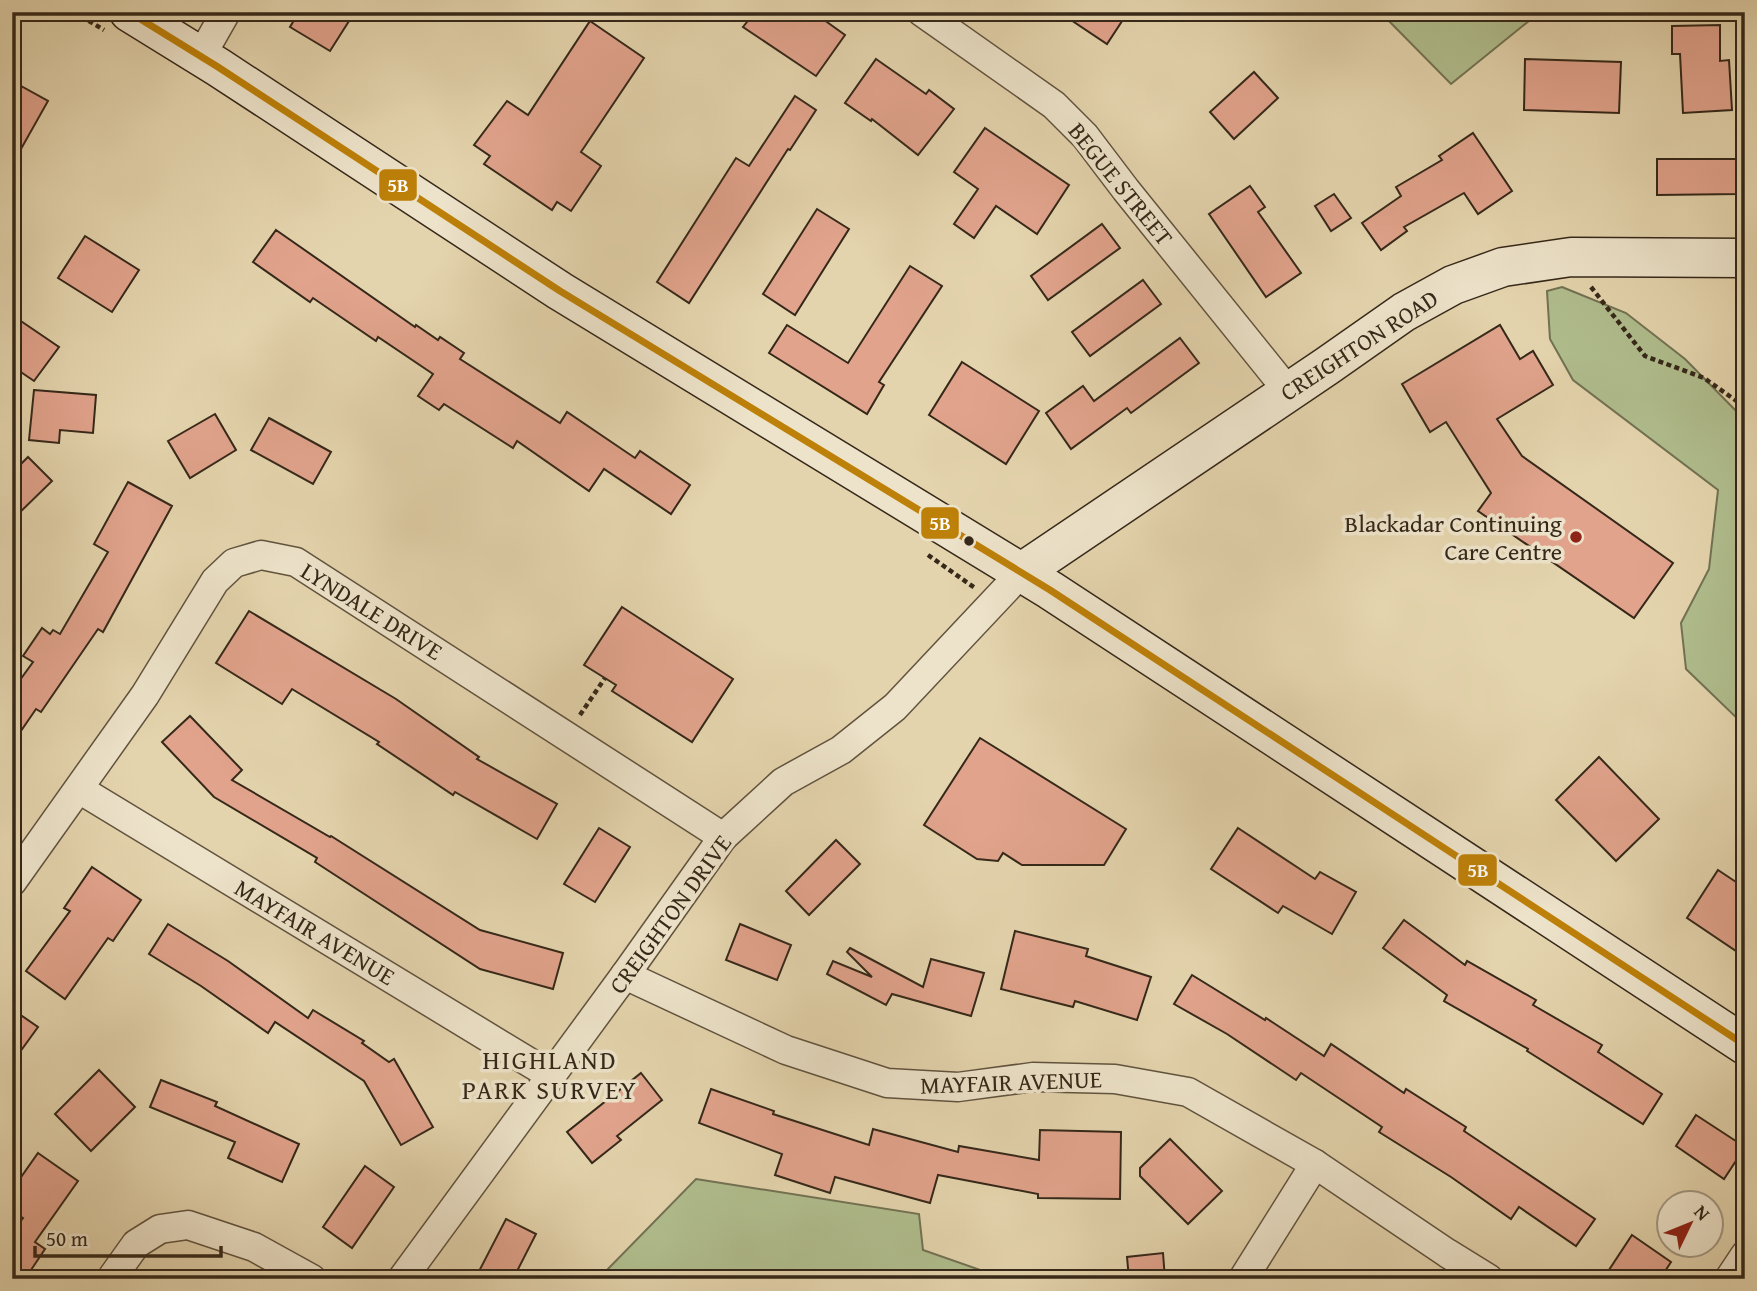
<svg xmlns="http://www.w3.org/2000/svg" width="1757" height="1291" font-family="'Gentium Book Plus',serif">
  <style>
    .green { fill: #b0bd8d; stroke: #727253; stroke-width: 2 }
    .building { fill: #e1a38c; stroke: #352819; stroke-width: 2 }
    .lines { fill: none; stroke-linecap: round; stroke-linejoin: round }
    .street-casing { stroke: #61533e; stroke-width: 31 }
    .secondary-casing { stroke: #352819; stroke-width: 41 }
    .path { stroke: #352819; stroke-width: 4.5; stroke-dasharray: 5 3.5; stroke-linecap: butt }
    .street { stroke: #ede3ca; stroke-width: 28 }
    .secondary { stroke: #ede3ca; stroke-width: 38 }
    .bus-1-casing { stroke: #ede3ca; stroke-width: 12 }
    .bus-1 { stroke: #bd8008; stroke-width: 7 }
    .poi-dot { fill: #8f2418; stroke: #ede3ca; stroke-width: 2.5 }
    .bus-dot { fill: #352819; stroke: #ede3ca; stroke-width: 2.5 }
    .labels { text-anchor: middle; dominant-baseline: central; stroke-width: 7; stroke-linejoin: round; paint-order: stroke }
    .street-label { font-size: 24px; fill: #352819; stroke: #ede3ca }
    .poi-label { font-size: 24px; fill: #352819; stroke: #ede3ca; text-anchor: end }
    .neighbourhood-label { font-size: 26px; letter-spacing: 2px; fill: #352819; stroke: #ede3ca }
    .line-badge { stroke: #ede3ca; stroke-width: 2.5 }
    .badge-label { font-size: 19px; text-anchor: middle; font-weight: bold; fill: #fff }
  </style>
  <rect width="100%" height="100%" fill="#e4d4ad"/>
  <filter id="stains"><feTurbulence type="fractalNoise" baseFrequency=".00286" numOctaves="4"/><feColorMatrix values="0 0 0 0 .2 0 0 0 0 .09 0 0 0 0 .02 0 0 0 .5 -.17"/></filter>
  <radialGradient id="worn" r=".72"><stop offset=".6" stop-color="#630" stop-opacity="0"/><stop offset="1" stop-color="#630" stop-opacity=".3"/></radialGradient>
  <g class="green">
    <polygon points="1380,12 1540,12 1451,84"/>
    <polygon points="1562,287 1626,313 1685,359 1745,420 1745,726 1686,669 1681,623 1709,569 1718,490 1573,380 1550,339 1547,291"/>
    <polygon points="696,1179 919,1214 923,1250 1006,1279 616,1279 604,1273"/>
  </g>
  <g class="building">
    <polygon points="299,12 334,12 349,21 330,51 290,27"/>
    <polygon points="755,12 813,12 845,35 816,76 743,27"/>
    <polygon points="1059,12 1128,12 1107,44"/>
    <polygon points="590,21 644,58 581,152 601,166 571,211 557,202 552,210 484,164 490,156 474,145 507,101 528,115"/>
    <polygon points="1720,25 1720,61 1729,60 1732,110 1683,113 1680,54 1672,54 1672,26"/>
    <polygon points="876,59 926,94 929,90 954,109 918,155 872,119 871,121 845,103"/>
    <polygon points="1525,59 1621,62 1619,113 1524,110"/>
    <polygon points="1254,72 1278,98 1234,139 1210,112"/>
    <polygon points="12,81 48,101 12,165"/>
    <polygon points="795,96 816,110 790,150 788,149 689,303 657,282 736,158 749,166"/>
    <polygon points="985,128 1069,185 1037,234 996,206 974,238 954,224 978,189 954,172"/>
    <polygon points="1473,133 1512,191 1478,214 1464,193 1404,227 1407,231 1381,250 1362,223 1401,196 1396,187 1442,160 1439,156"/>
    <polygon points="1657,159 1738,159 1738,194 1657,195"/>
    <polygon points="1250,186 1265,207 1258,212 1301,273 1266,297 1209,214"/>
    <polygon points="1334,194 1351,218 1331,231 1315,206"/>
    <polygon points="817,209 849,229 795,315 763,294"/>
    <polygon points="1102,224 1120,248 1048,300 1031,276"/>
    <polygon points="276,230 415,327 416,325 438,340 440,337 464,353 460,359 560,423 567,412 635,458 640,451 690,485 671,514 604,469 589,491 517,441 513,448 444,404 439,410 418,396 433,374 378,337 376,341 313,298 310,302 253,262"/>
    <polygon points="85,236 139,270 112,312 58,278"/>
    <polygon points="910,266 942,286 879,382 884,385 867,414 769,353 787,325 848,363"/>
    <polygon points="1143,280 1161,304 1090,356 1072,332"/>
    <polygon points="12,315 59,347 34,381 12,366"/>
    <polygon points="1500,325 1520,359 1533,351 1553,385 1497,419 1522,456 1673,563 1634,618 1478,511 1491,493 1446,422 1430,432 1402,384"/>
    <polygon points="1180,338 1199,363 1131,413 1127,408 1071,449 1046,413 1083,386 1094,401"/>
    <polygon points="962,362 1039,411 1006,464 929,415"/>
    <polygon points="34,390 96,395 93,433 60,430 59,443 29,440"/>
    <polygon points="215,414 236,450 190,478 168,441"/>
    <polygon points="269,418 331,452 313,484 251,450"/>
    <polygon points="28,457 52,481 12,520 12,473"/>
    <polygon points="128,482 172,506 103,632 98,629 41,712 36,709 12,744 12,691 33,662 23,656 42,628 50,634 53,630 60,634 108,552 94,544"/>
    <polygon points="622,607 733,679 692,742 612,691 616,685 584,665"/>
    <polygon points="249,611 396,699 479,757 477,759 557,804 537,839 455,792 453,795 377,744 379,742 292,689 282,704 216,663"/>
    <polygon points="190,716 242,770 232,780 330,837 331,836 480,930 563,953 553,989 480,969 315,862 317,858 214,797 162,742"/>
    <polygon points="980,738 1126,829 1104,865 1022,865 1003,853 998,861 977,859 924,825"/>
    <polygon points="1599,757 1659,819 1616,861 1556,800"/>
    <polygon points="599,828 630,847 595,902 564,884"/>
    <polygon points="1238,828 1315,879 1320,872 1356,892 1332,934 1283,906 1278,913 1211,869"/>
    <polygon points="836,840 860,864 809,915 786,891"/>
    <polygon points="92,867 141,900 113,941 108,938 65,999 26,971 70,911 64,908"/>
    <polygon points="1718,870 1745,888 1745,957 1687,918"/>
    <polygon points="1404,920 1465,965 1467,961 1536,1000 1533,1005 1602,1045 1598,1052 1662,1094 1643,1124 1527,1051 1528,1049 1444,1001 1447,995 1383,948"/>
    <polygon points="168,924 228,961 308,1018 313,1010 364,1041 362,1043 389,1062 394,1059 433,1127 401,1145 364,1081 275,1022 268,1033 201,986 149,954"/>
    <polygon points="740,924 791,945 777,980 726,960"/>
    <polygon points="1015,931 1088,949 1086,956 1151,977 1137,1020 1075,1001 1073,1007 1001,989"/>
    <polygon points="850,948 923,987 931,959 984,973 971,1016 892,994 886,1005 827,974 833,961 872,977 847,952"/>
    <polygon points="1192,975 1265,1020 1266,1018 1324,1056 1331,1044 1404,1093 1406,1089 1466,1127 1464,1131 1595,1219 1576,1246 1519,1207 1511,1219 1451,1177 1379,1132 1382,1127 1301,1073 1296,1080 1227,1034 1174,1004"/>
    <polygon points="12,1009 38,1027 12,1063"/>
    <polygon points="99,1070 135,1107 91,1151 55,1114"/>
    <polygon points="641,1073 662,1100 617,1136 621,1140 592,1163 567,1132"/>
    <polygon points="161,1080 217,1102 215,1106 299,1144 282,1182 228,1158 235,1142 150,1107"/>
    <polygon points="711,1089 774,1111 773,1114 869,1145 873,1129 958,1152 959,1146 1039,1160 1040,1130 1121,1132 1120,1199 1038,1198 1038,1194 938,1175 930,1203 835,1177 830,1193 775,1175 782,1154 699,1123"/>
    <polygon points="1696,1115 1745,1147 1724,1179 1676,1146"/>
    <polygon points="1170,1139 1222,1191 1188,1224 1140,1176 1140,1168"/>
    <polygon points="38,1153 78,1181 35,1242 45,1249 25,1279 12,1279 12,1233 23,1218 12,1211 12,1190"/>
    <polygon points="365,1166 394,1187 352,1248 323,1227"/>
    <polygon points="506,1219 536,1234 513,1279 475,1279"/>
    <polygon points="1632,1235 1671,1262 1660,1279 1603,1279"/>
    <polygon points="1163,1253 1165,1279 1129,1279 1127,1257"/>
  </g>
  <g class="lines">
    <g class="street-casing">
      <g id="street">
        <polyline points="922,12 1054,105 1085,136 1126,190 1288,391"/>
        <polyline points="201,56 226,12"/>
        <polyline points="79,789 552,1076"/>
        <polyline points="12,882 145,695 215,581 234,563 261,555 296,562 723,837"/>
        <polyline points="625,975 786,1050 887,1083 958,1087 1033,1077 1115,1079 1188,1092 1315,1164 1447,1253 1489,1279"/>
        <polyline points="111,1279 136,1244 160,1229 188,1225 254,1247 312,1279"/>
        <polyline points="402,1279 625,975 723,837 783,782 841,750 895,707 1022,572"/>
        <polyline points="1243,1279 1315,1164"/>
        <polyline points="1729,1279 1745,1255"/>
      </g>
    </g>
    <g class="secondary-casing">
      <g id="secondary">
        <polyline points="129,12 218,67 560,291 1050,590 1745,1045"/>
        <polyline points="1022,572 1327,366 1404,312 1453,285 1503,267 1571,257 1745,258"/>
      </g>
    </g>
    <g class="path">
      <polyline points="74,12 104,30"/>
      <polyline points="1591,287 1645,356 1704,378 1745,407"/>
      <polyline points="928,555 975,588"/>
      <polyline points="580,715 605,678"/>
    </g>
    <use href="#street" class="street"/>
    <use href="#secondary" class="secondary"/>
    <g class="bus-1-casing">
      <polyline id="bus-1" points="129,12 218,67 560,291 1050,590 1745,1045"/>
    </g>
    <use href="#bus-1" class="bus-1"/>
  </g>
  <circle class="poi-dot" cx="1576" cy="537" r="7"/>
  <circle class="bus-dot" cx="969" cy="541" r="6"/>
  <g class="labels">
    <g class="street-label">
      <text transform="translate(1121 184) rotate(51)">BEGUE STREET</text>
      <text transform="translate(1359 345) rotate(-33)">CREIGHTON ROAD</text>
      <text transform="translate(372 611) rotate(32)">LYNDALE DRIVE</text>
      <text transform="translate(670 914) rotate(-54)">CREIGHTON DRIVE</text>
      <text transform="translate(315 932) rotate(31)">MAYFAIR AVENUE</text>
      <text transform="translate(1011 1082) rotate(-2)">MAYFAIR AVENUE</text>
    </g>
    <g class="poi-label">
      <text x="1562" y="523">Blackadar Continuing<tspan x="1562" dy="28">Care Centre</tspan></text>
    </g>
    <g class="neighbourhood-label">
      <text x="550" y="1059">HIGHLAND<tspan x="550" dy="30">PARK SURVEY</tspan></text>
    </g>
  </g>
  <g class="line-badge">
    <rect x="378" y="168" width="40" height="34" rx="7" fill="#bd8008"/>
    <rect x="920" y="506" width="40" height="34" rx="7" fill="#bd8008"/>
    <rect x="1457" y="853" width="41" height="34" rx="7" fill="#bd8008"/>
  </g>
  <g class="badge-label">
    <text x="398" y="192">5B</text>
    <text x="940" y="530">5B</text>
    <text x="1478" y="877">5B</text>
  </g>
  <rect width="1757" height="1291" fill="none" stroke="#e4d4ad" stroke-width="42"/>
  <rect x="14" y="14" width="1729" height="1263" fill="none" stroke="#352819" stroke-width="3.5"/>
  <rect x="21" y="21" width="1715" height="1249" fill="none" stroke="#352819" stroke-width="2"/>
  <g transform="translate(1690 1224) rotate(47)"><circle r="33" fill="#ede3ca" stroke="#a39883" stroke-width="2"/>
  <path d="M0-5L12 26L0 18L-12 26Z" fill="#8f2418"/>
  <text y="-10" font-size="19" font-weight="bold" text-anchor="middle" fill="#352819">N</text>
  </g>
  <path d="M35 1246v10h186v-10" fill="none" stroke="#352819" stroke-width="3.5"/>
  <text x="46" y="1246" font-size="21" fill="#352819" stroke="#ede3ca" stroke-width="5" paint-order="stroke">50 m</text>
  <rect width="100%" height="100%" filter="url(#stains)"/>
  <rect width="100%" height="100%" fill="url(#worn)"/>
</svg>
